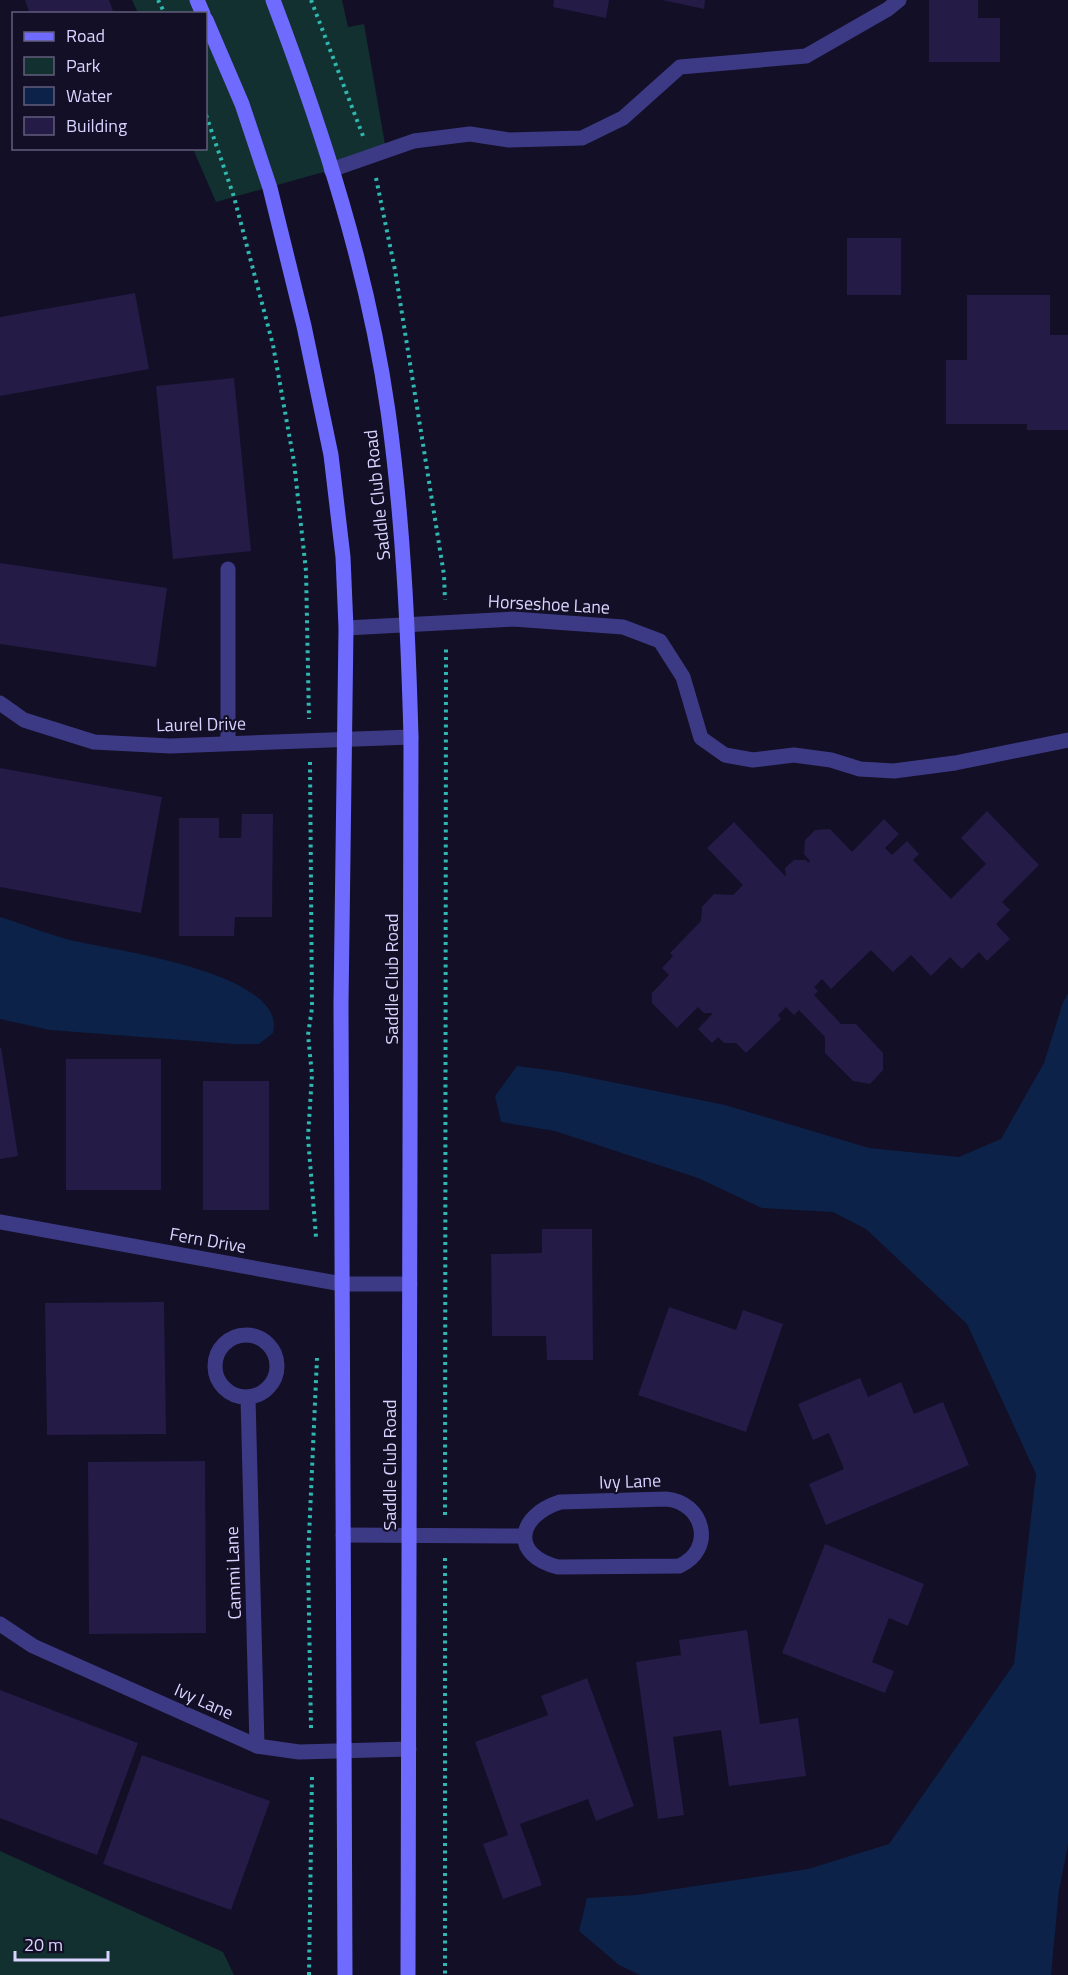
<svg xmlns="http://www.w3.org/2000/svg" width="1068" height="1975" font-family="'Titillium Web',sans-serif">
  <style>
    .green { fill: #12302f }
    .water { fill: #0c2248 }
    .building { fill: #241b47 }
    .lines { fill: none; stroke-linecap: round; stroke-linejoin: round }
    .path { stroke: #2fb8b0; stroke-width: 4; stroke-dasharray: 3 4.5; stroke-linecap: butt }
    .lane { stroke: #3d3a85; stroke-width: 15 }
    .street { stroke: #3d3a85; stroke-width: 15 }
    .secondary { stroke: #6f6bff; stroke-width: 15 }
    .labels { text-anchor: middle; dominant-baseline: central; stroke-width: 4.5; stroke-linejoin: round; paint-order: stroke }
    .street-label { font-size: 18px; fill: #d9d4ff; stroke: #130f26 }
  </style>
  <rect width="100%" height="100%" fill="#130f26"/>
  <g class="green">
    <polygon points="132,0 342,0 348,27 364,24 386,150 331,170 216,202 193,149 206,148 206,14 138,13"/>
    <polygon points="0,1851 223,1952 234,1975 0,1975"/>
  </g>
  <g class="water">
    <path d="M0 917C23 924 47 934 70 940 111 950 288 972 273 1033L259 1044H234L50 1030 0 1019Z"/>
    <polygon points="1068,994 1068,1845 1059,1890 1051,1975 640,1975 619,1965 579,1931 587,1898 636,1895 808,1869 889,1844 1014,1664 1036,1474 967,1324 866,1229 833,1212 762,1208 698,1178 555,1131 501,1122 495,1096 517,1066 562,1072 725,1105 869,1148 959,1157 1001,1139 1044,1063 1063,1002"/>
  </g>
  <g class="building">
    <polygon points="25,0 109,0 114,14 30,14"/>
    <polygon points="554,0 609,0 606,18 553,7"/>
    <polygon points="662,0 705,0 704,9"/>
    <polygon points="929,0 978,0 978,18 1000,18 1000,62 929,62"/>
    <rect x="847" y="238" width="54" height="57"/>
    <polygon points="135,293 149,369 0,396 0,317"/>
    <polygon points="967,295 1050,295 1050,335 1068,335 1068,430 1027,430 1027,424 946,424 946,360 967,360"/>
    <polygon points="234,378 251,551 173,559 156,386"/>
    <polygon points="0,563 167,588 156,667 0,644"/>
    <polygon points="0,768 162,797 141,913 0,887"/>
    <polygon points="987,811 1039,865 1002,902 1010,910 996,924 1010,939 987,961 979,952 962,969 950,957 931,976 911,955 893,972 871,950 831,989 822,979 814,987 818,991 814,995 841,1024 856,1024 883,1053 883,1070 870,1084 853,1081 825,1053 825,1037 799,1010 794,1015 786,1007 778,1015 781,1019 746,1053 736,1043 724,1043 718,1037 712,1043 698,1029 713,1013 704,1013 698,1007 677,1028 652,1003 652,993 669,975 662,968 673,956 670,953 701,921 702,907 714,894 733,895 743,885 707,848 734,822 786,877 785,868 794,860 806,860 808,863 810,861 804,854 805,840 815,830 830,829 852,852 884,819 899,834 885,848 892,855 907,841 919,854 913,860 951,899 986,864 961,838"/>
    <polygon points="242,814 273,814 272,917 235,917 234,936 179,936 179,818 219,818 219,838 241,838"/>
    <polygon points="1,1047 18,1156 0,1159 0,1048"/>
    <rect x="66" y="1059" width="95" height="131"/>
    <rect x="203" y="1081" width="66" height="129"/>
    <polygon points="542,1229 592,1229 593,1360 547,1360 546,1336 492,1336 491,1254 542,1253"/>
    <polygon points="164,1302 166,1434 47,1435 45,1303"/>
    <polygon points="669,1307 736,1330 743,1310 783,1324 746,1432 638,1395"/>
    <polygon points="860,1378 868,1397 901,1382 914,1414 943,1402 969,1465 826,1525 809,1484 844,1469 829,1433 813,1440 798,1404"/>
    <polygon points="205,1461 206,1633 89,1634 88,1462"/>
    <polygon points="825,1544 924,1584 908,1626 889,1618 872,1662 894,1671 885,1693 782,1653"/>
    <polygon points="747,1630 760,1724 798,1718 806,1776 729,1786 721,1730 673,1737 684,1815 658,1819 636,1662 681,1655 679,1640"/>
    <polygon points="587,1678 634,1806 596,1821 588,1799 520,1824 542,1885 503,1899 483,1844 508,1835 475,1742 548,1715 541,1696"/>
    <polygon points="0,1690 138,1743 97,1855 0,1818"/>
    <polygon points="142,1755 270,1801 231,1910 103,1864"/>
  </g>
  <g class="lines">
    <g class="path">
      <polyline points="158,0 165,14"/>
      <polyline points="311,0 363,136"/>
      <polyline points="206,115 234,197 273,345 294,462 306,571 309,719"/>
      <polyline points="376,178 395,270 444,575 445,600"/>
      <polyline points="310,762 312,1008 308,1035 312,1075 308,1137 316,1237"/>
      <polyline points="445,1515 446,646"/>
      <polyline points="445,1558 445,1975"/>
      <polyline points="311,1728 308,1559 317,1358"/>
      <polyline points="309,1975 312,1775"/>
    </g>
    <g class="lane">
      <polyline points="331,170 414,141 470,134 509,140 582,138 623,118 680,67 806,56 888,9 899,0"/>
      <polyline points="228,569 228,743"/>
    </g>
    <g class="street">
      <polyline points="346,628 513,619 623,627 660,641 683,677 701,738 725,755 753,760 794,755 831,760 860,769 894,771 955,763 1068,740"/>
      <polyline points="0,703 24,720 94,742 170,746 411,737"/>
      <polyline points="0,1222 342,1284 410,1284"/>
      <circle cx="246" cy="1366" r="31"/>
      <polyline points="248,1398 257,1746"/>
      <path d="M666 1499C704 1502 716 1550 679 1566L558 1567C510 1555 517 1516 560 1502Z"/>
      <polyline points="343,1535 524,1536"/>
      <polyline points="0,1624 33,1646 257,1746 299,1752 409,1749"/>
    </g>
    <g class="secondary">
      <polyline points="197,0 203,14"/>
      <path d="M273 0C323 132 368 270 388 411 403 519 408 628 411 737L408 1975"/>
      <polyline points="206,20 242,104 270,188 304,326 331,455 343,557 346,628 341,1004 345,1975"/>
    </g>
  </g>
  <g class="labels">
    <g class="street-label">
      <text transform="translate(377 495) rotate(-96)">Saddle Club Road</text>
      <text transform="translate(549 604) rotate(3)">Horseshoe Lane</text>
      <text transform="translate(201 724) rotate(-1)">Laurel Drive</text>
      <text transform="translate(391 979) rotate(-90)">Saddle Club Road</text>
      <text transform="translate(208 1240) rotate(10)">Fern Drive</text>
      <text transform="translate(389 1465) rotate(-90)">Saddle Club Road</text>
      <text transform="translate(630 1481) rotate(-2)">Ivy Lane</text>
      <text transform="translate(233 1573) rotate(-92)">Cammi Lane</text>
      <text transform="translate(204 1701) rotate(24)">Ivy Lane</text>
    </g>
  </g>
  <rect x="12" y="12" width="195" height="138" fill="#130f26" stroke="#625e7d" stroke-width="1.5"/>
  <rect x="24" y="32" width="30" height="9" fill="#6f6bff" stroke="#625e7d" stroke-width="1.5"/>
  <text x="66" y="42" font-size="18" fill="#d9d4ff">Road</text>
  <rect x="24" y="57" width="30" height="18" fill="#12302f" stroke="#625e7d" stroke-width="1.5"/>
  <text x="66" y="72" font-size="18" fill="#d9d4ff">Park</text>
  <rect x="24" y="87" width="30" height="18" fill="#0c2248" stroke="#625e7d" stroke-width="1.5"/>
  <text x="66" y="102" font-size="18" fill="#d9d4ff">Water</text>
  <rect x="24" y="117" width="30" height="18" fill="#241b47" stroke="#625e7d" stroke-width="1.5"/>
  <text x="66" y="132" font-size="18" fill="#d9d4ff">Building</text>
  <path d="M15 1951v9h93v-9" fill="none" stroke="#d9d4ff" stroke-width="3"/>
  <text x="24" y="1951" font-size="18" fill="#d9d4ff" stroke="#130f26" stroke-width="4.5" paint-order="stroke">20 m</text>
</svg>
